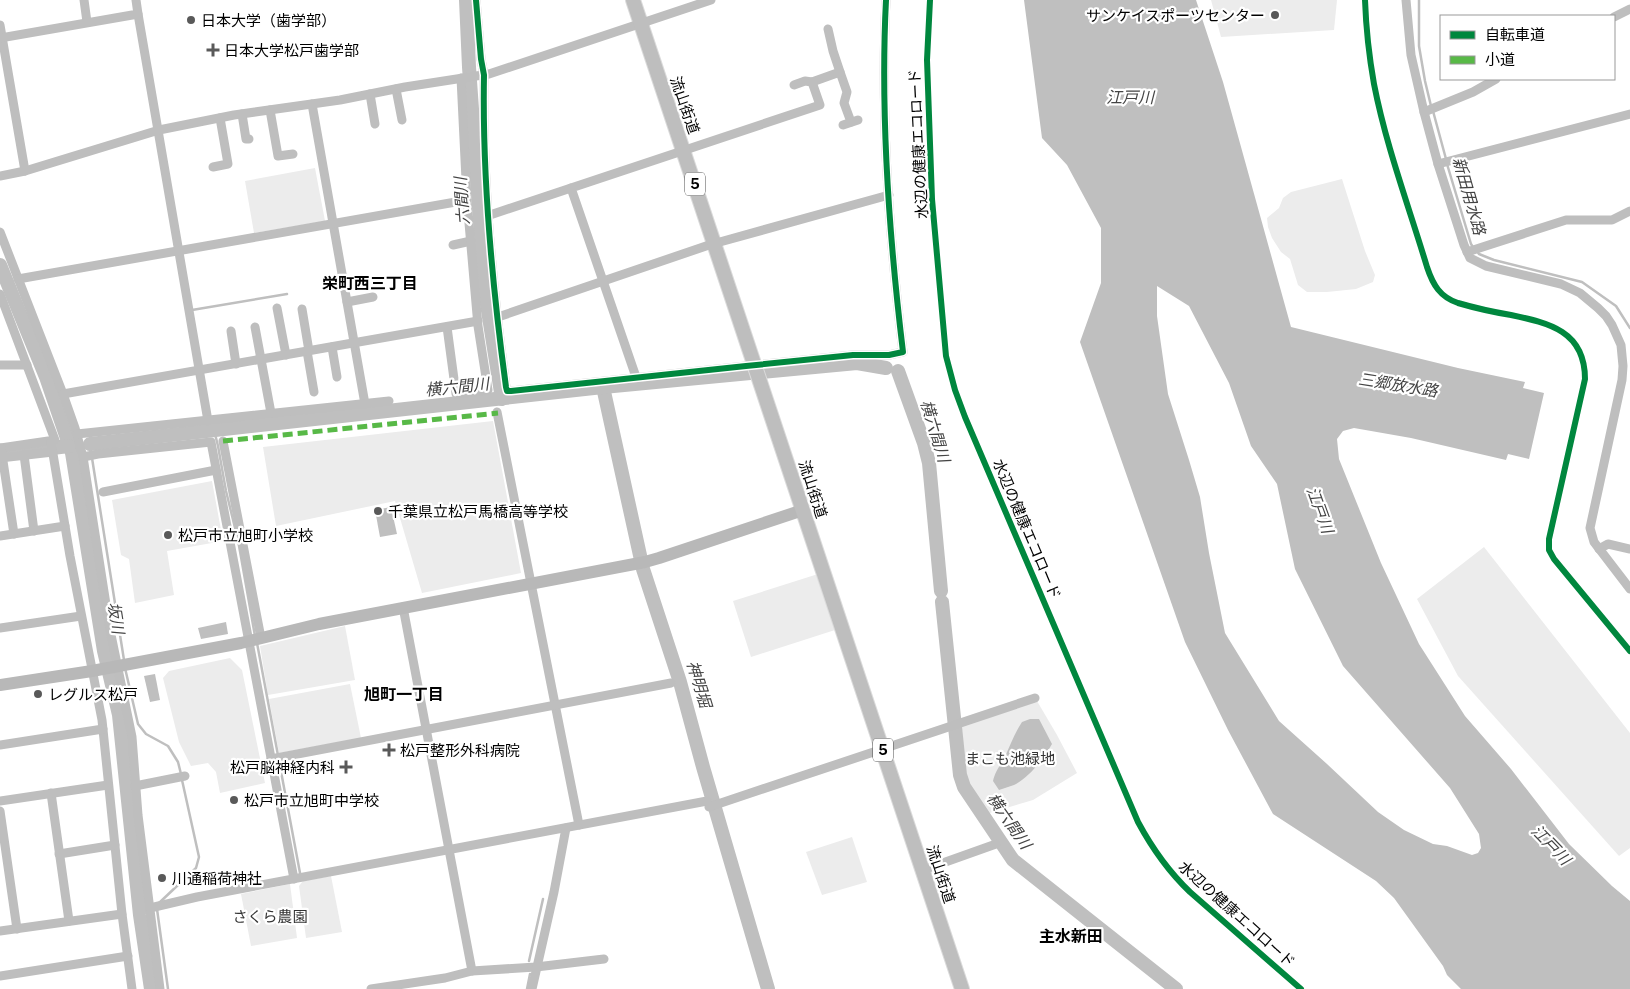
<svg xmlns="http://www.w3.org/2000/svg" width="1630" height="989" font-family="'Public Sans','Noto Sans JP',sans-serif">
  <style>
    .green { fill: #ececec }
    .water { fill: #bfbfbf; fill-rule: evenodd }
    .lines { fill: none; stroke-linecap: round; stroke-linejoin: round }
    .stream { stroke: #bfbfbf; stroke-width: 2.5 }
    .river { stroke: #bfbfbf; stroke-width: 14 }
    .primary-casing { stroke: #dbdbdb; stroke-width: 16 }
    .street { stroke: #bebebe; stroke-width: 9 }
    .secondary { stroke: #b8b8b8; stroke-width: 12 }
    .primary { stroke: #bebebe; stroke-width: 14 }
    .quiet { stroke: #58b947; stroke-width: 5; stroke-dasharray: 10 5; stroke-linecap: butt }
    .cycleway-casing { stroke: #fff; stroke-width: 9 }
    .cycleway { stroke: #00873e; stroke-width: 6 }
    .poi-dot { fill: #595959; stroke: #fff; stroke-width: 2 }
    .labels { text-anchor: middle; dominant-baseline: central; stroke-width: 4.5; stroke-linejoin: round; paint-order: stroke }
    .shield { fill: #fff; stroke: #4c4c4c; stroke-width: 1 }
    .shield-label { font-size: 14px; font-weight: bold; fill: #000 }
    .poi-label { font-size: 15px; fill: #000; stroke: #fff; text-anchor: start }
    .street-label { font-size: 15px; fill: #000; stroke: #fff }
    .park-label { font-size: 15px; fill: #333; stroke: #fff }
    .water-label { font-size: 16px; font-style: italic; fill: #444; stroke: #fff }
    .neighbourhood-label { font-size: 16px; font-weight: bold; fill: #000; stroke: #fff }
  </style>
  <rect width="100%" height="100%" fill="#fff"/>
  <g class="green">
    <polygon points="1211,0 1337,0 1334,30 1221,37"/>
    <polygon points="315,168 325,221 254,233 245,181"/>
    <polygon points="1342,179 1365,251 1375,275 1373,282 1356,289 1327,292 1307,292 1298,285 1290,259 1281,252 1272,238 1268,227 1267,218 1279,208 1283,198 1291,192"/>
    <polygon points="493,421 521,573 422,593 395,501 276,526 263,447"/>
    <polygon points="212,481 223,541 167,551 174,595 135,603 129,559 121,555 112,500"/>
    <polygon points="1484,547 1630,733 1630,848 1619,856 1458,676 1417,599"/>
    <polygon points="818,574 835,630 751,657 733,601"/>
    <polygon points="345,626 355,680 268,695 260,646"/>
    <polygon points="230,658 242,670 265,783 220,793 216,772 208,763 191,766 179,742 163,678 169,671"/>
    <polygon points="350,684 361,738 279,753 269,699"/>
    <polygon points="1037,701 1057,735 1077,773 1033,800 986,814 970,794 962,776 957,728"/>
    <polygon points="852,837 867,882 822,895 806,852"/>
    <polygon points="331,876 342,932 306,938 299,886 303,881"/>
    <polygon points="290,884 297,938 251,946 241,894"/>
  </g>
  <g class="water">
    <path d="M1024 0H1196L1223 82 1291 327 1458 368 1525 382 1523 388 1544 393 1529 459 1508 454 1506 460 1411 438 1354 428 1343 431 1337 439 1339 459 1381 563 1419 644 1465 716 1511 769 1569 844 1612 886 1630 901V989H1461L1447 975 1443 966 1394 898 1376 881 1273 814 1228 730 1185 642 1080 342 1101 283V228L1067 165 1042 138ZM1157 286 1189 306 1229 383 1251 446 1277 484 1295 569 1343 666 1450 788 1479 834 1481 848 1478 853 1472 855 1447 846 1433 844 1404 830 1378 812 1327 764 1279 721 1225 633 1209 553 1200 497 1189 460 1168 394 1157 316Z"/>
    <polygon points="391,507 397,534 380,537 375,510"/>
    <polygon points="226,622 228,634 201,639 198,628"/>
    <polygon points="155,674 160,700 150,702 144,676"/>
    <path d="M1030 719H1039L1052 744C1044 758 1029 778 1014 785 1009 787 1004 788 999 790L993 781C995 772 999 767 1004 759 1010 746 1014 734 1022 722Z"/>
  </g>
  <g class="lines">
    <g class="stream">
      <polyline points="1419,0 1419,46 1425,81 1431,106"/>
      <polyline points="1433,111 1446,159"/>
      <polyline points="1447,164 1471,244 1473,247"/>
      <polyline points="1477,251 1479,254 1494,260 1582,282 1616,306 1630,328"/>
      <polyline points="192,310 287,294"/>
      <polyline points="214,430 218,446 226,491 236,532"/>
      <polyline points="90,444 91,453"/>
      <polyline points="92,458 124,660"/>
      <polyline points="238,540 255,636"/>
      <polyline points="257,643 300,873"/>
      <polyline points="125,668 138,724 146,734 168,746 178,762 181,774"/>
      <polyline points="159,903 196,868 199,857 182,780"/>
      <polyline points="157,909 168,989"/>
      <polyline points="529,961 543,899"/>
      <polyline points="527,989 530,974"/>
    </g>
    <g class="river">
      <polyline points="466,0 469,67 485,292 502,399"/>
      <polyline points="0,265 46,377 72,453 104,651 119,715 140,915 151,989"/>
      <polyline points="898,371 924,443 929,463 941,591"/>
      <polyline points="603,387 643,569 680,682 703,767 768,989"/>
      <polyline points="90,444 603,387 857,363 886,368"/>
      <polyline points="10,453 69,446"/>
      <polyline points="942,602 960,775 964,787 1013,860 1176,989"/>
    </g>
    <g class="primary-casing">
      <polyline id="primary" points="633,0 962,989"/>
    </g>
    <g class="street">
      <polyline points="84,0 87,22"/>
      <path d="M476 0 481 59 484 75C482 180 492 284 506 387L507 391H511L746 366 853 355H889L903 352C889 236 880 117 886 0"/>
      <polyline points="1406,0 1411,55 1424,112 1438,164 1464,245 1470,258 1486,266 1561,284 1580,293 1598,308 1606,316 1612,325 1621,345 1623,366 1622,380 1590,528 1594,542 1630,589"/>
      <polyline points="138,14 208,421"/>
      <polyline points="1614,17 1630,9"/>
      <polyline points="0,25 25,171"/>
      <polyline points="0,38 138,14 136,0"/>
      <polyline points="840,72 847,92 844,103 851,122"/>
      <polyline points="794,85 805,81 812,82"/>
      <polyline points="396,89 402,120"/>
      <polyline points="370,94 375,124"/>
      <polyline points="312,104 365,404"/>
      <polyline points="270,110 278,156 293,154"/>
      <polyline points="1424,112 1473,92 1496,79"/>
      <polyline points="242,114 246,139 249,139"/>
      <polyline points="843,125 858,120"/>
      <polyline points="1438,164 1630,114"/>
      <polyline points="213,167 228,164 220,118"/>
      <polyline points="0,176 25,171 159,130 234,115 340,100 405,87 489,74 711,0"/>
      <polyline points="487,216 571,188"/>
      <polyline points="0,232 63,394 75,428 83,457 110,630 132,737 138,815 160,989"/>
      <polyline points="453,245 471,241"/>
      <polyline points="1467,252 1566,220 1612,220 1630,211"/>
      <polyline points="18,279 467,200"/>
      <polyline points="0,294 55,440 0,448"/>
      <polyline points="347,302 373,297"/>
      <polyline points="277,308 286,355"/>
      <polyline points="302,309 309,351"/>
      <polyline points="498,317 709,245 889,195"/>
      <polyline points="255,327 271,413"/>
      <polyline points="447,327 456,394 488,390 478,326 467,200 461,78"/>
      <polyline points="231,331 236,364"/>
      <polyline points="332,347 337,377"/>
      <polyline points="307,351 314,392"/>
      <polyline points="0,365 27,365"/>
      <polyline points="636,377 571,188 820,105 812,82 840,72 833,51 828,29"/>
      <polyline points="63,394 478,321"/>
      <polyline points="497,412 579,825"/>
      <polyline points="77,434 389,401"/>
      <polyline points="223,441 261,638"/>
      <polyline points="51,442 70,556 102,720 122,914 132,989"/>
      <polyline points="1,448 14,534"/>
      <polyline points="24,455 34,531"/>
      <polyline points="83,457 98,454 211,442 294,879"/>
      <polyline points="0,458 53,452"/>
      <polyline points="103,492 216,470"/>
      <polyline points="0,536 65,526"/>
      <polyline points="1599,549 1608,544 1630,549"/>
      <polyline points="403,607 472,971"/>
      <polyline points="0,628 81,616"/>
      <polyline points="0,745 103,729"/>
      <polyline points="271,759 671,683"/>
      <polyline points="135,786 185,776"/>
      <polyline points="51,793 69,921"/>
      <polyline points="0,801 108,785"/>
      <polyline points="709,807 1035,698"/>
      <polyline points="0,811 17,929"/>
      <polyline points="59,854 115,845"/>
      <polyline points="923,870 996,844"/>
      <polyline points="150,908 197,897 707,801"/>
      <polyline points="0,931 122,914"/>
      <polyline points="0,976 128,956"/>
      <polyline points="371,989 445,978 472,971 536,967 604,959"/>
      <polyline points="532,989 554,892 566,828"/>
    </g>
    <polyline class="secondary" points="0,685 92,671 241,643 319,624 645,562 659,558 803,510"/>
    <use href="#primary" class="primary"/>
    <polyline class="quiet" points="223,441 498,413"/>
    <g class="cycleway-casing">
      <g id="cycleway">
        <path d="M476 0 481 59 484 75C482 180 492 284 506 387L507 391H511L746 366 853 355H889L903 352C889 236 880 117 886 0"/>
        <path d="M930 0 927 60 932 199 946 356 955 390 965 417 1138 822C1152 848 1168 871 1190 892L1301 989"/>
        <path d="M1365 0C1366 28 1369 56 1374 84 1386 146 1409 207 1427 267 1433 285 1440 297 1458 303 1475 308 1493 312 1511 315 1549 323 1585 331 1585 379L1549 539V550L1554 559 1630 651"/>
      </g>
    </g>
    <use href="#cycleway" class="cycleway"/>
  </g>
  <g class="poi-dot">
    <circle cx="1275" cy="15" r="5"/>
    <circle cx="191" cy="20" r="5"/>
    <path d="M210.5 42.5h5v5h5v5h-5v5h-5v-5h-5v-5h5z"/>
    <circle cx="378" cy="511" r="5"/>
    <circle cx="168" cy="535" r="5"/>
    <circle cx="38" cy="694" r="5"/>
    <path d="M386.5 742.5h5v5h5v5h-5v5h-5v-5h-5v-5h5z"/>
    <path d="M343.5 759.5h5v5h5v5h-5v5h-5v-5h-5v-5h5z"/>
    <circle cx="234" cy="800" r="5"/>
    <circle cx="162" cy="878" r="5"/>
  </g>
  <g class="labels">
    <g class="shield">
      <rect x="685" y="172.5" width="20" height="23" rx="4"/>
      <rect x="873" y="738.5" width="20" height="23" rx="4"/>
    </g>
    <g class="shield-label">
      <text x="695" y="184">5</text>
      <text x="883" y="750">5</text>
    </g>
    <g class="poi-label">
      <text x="1265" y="15" text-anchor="end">サンケイスポーツセンター</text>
      <text x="201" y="20">日本大学（歯学部）</text>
      <text x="224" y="50">日本大学松戸歯学部</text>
      <text x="388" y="511">千葉県立松戸馬橋高等学校</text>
      <text x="178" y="535">松戸市立旭町小学校</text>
      <text x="48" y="694">レグルス松戸</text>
      <text x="400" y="750">松戸整形外科病院</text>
      <text x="335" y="767" text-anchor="end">松戸脳神経内科</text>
      <text x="244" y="800">松戸市立旭町中学校</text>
      <text x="172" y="878">川通稲荷神社</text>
    </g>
    <g class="street-label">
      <text transform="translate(685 105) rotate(71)">流山街道</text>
      <text transform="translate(918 144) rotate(-93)">水辺の健康エコロード</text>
      <text transform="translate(813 489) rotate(72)">流山街道</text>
      <text transform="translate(1027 529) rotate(67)">水辺の健康エコロード</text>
      <text transform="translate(941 874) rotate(72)">流山街道</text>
      <text transform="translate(1237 914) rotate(42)">水辺の健康エコロード</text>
    </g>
    <g class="park-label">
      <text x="1010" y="758">まこも池緑地</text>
      <text x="270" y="916">さくら農園</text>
    </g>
    <g class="water-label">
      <text x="1130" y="97">江戸川</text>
      <text transform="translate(1469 196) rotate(74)">新田用水路</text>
      <text transform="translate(462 201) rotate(-94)">六間川</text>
      <text transform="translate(1398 385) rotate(9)">三郷放水路</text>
      <text transform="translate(457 387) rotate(-6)">横六間川</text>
      <text transform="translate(935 431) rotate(73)">横六間川</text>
      <text transform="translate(1320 510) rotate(70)">江戸川</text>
      <text transform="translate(116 618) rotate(81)">坂川</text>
      <text transform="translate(699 684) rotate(73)">神明堀</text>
      <text transform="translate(1009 821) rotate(55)">横六間川</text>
      <text transform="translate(1551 845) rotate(46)">江戸川</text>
    </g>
    <g class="neighbourhood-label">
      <text x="370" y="283">栄町西三丁目</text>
      <text x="404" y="694">旭町一丁目</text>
      <text x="1071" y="936">主水新田</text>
    </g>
  </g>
  <rect x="1440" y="15" width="175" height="65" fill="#ffffff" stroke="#999999"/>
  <rect x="1450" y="31" width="25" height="8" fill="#00873e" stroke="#999999"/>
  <text x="1485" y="40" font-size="15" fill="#000000">自転車道</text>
  <rect x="1450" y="56" width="25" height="8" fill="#58b947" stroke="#999999"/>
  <text x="1485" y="65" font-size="15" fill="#000000">小道</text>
</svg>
